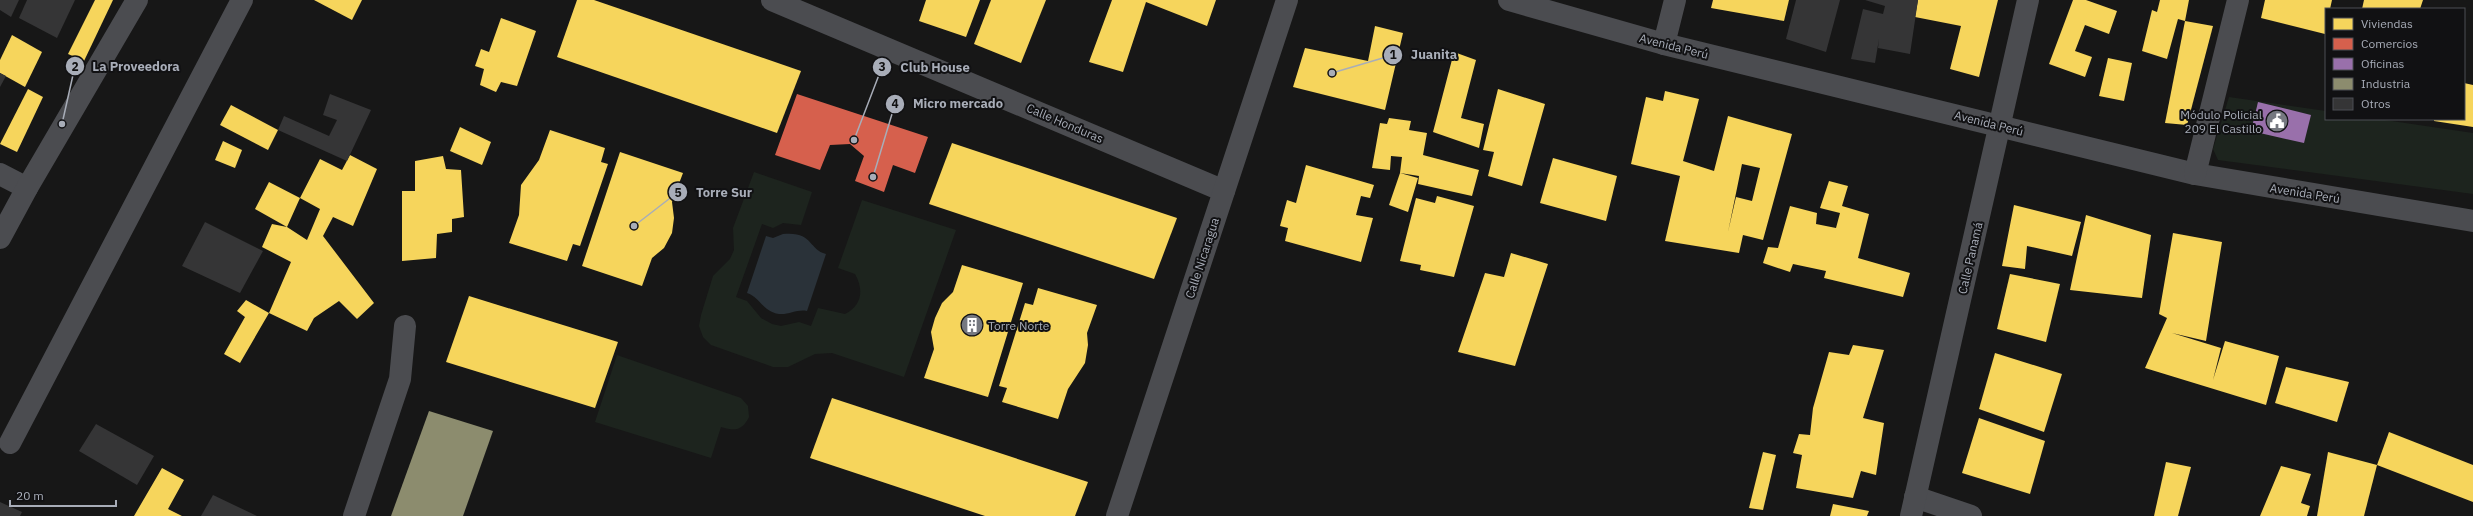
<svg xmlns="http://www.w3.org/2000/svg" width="2473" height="516" font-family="'IBM Plex Sans',sans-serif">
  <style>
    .green { fill: #1d241e }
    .water { fill: #2a3239 }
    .homes { fill: #f6d55c; fill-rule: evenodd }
    .shops { fill: #d6604d }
    .offices { fill: #9970ab }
    .industry { fill: #8c8c6e }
    .building { fill: #353536 }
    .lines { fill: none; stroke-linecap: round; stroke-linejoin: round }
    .minor { stroke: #4b4c50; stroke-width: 22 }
    .labels { text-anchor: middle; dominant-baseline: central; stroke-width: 4; stroke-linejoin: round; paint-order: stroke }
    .street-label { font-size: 12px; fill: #a8adb8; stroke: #111113 }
    .poi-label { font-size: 12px; fill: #a8adb8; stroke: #111113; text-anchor: end }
    .leader { fill: none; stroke: #a8adb8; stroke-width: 1.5 }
    .callout-dot { fill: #a8adb8; stroke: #111113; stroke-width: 1.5 }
    .mark-label { font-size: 12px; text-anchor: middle; font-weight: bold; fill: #111 }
    .callout-label { font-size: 13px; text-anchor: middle; font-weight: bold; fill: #a8adb8; stroke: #111113; stroke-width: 4; stroke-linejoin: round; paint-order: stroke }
  </style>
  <rect width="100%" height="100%" fill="#171717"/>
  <g class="green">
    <polygon points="2229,97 2326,111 2326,119 2378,119 2473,133 2473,194 2218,160 2213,149"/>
    <path d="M754 172 812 192 801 225 783 223 773 228 762 224 736 297 747 301 761 318 772 324 781 326 799 322 811 326 818 308 845 314C862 305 864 290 855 274L838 268 862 200 956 230 904 377 832 353 815 354 788 367H773L711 345 703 337 699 326 701 315 713 276 730 259 734 250 733 228Z"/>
    <path d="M617 355 741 398 748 406 749 417C742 431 735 431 721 427L711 458 595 422Z"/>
  </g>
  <path class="water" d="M783 234C813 231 808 249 826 254L807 311C797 309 789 315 779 314 762 311 760 297 747 293L766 236 773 238Z"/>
  <g class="homes">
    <polygon points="95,0 113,0 84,61 68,54"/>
    <polygon points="314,0 362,0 352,20"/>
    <polygon points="577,0 594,0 801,71 777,133 557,57"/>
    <polygon points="926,0 980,0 966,37 919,21"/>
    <polygon points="991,0 1046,0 1021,63 974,44"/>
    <polygon points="1112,0 1216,0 1207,26 1146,2 1123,72 1089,62"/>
    <polygon points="1713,0 1789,0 1784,21 1711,8"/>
    <polygon points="1918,0 1998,0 1979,77 1950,69 1961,26 1915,17"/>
    <polygon points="2073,0 2086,0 2117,11 2109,34 2085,25 2075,51 2092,57 2085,77 2049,64"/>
    <polygon points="2160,0 2189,0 2185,21 2178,19 2167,59 2142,51 2152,10 2157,12"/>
    <polygon points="2265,0 2332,0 2330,9 2326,9 2325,34 2261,18"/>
    <polygon points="2364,0 2423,0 2420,9 2362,9"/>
    <polygon points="501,18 536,31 517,86 501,82 496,92 480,85 484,69 475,66 481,49 489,52"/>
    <polygon points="2185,21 2213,26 2187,125 2165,123"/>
    <polygon points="1375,26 1403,33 1385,110 1293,87 1305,48 1368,61"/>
    <polygon points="12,35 42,52 25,87 0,73 0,60"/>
    <polygon points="1454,52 1476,60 1461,118 1484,124 1479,148 1433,132"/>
    <polygon points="2108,58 2132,63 2124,101 2099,96"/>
    <polygon points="2464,83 2473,85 2473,127 2434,121 2434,119 2464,119"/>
    <polygon points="28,89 43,97 17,152 0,144"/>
    <polygon points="1498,89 1545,104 1522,186 1488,176 1494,152 1483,150"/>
    <path d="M1665 91 1699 99 1683 161 1714 171 1728 116 1792 134 1763 240 1743 235 1739 253 1665 241 1680 176 1631 164 1646 97 1663 101ZM1742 164 1760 168 1752 201 1736 197 1728 232Z"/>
    <polygon points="231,105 278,130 268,150 220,125"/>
    <polygon points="1389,118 1411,121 1409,130 1427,133 1423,155 1479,170 1472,196 1418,184 1419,176 1400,173 1418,178 1408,212 1389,205 1400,173 1402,157 1391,156 1390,170 1372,168 1380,123 1387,124"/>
    <polygon points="460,127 491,142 482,165 450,151"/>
    <polygon points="550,130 605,148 601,162 608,164 580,246 573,244 567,261 509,243 519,215 521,185 539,160"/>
    <polygon points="223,141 242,150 235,168 215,160"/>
    <polygon points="952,143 1177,218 1154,279 929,204"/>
    <polygon points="620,152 683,173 672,202 674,218 672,233 664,248 652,258 642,286 582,266"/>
    <path d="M350 155 377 169 353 226 333 217 323 236 374 303 357 319 339 301 314 318 307 331 269 313 240 363 224 354 245 317 237 311 246 300 269 313 291 262 262 247 272 224 287 227 255 209 269 182 300 198 320 159 342 170ZM300 198 320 209 307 240 287 227Z"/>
    <polygon points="443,156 446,169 461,170 464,217 452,219 452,232 437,234 436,258 402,261 402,191 415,191 415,161"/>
    <polygon points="1553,158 1617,176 1606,221 1540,203"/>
    <polygon points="1306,165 1374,185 1370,198 1361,196 1356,215 1373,218 1361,262 1285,241 1288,228 1280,226 1287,200 1296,203"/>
    <polygon points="1829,181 1848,186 1842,206 1869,214 1858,258 1910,273 1903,297 1824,278 1826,271 1793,264 1790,272 1763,263 1768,247 1778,248 1790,206 1817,213 1816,224 1836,228 1840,213 1820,208"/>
    <polygon points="1437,196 1474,206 1454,277 1420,270 1421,265 1400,261 1416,198 1435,203"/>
    <polygon points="2014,205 2081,222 2072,256 2027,246 2025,269 2002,266"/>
    <polygon points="2086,215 2151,235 2142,298 2070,290"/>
    <polygon points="2173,233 2222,242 2206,341 2172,333 2221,348 2213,380 2225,341 2279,356 2266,405 2145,368 2167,318 2159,314"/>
    <polygon points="1511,253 1548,264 1515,366 1458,352 1485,273 1504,277"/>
    <polygon points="962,265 1023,283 988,397 924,378 934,349 931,332 935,318 942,303 953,292"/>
    <polygon points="2010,274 2060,284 2046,342 1997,329"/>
    <polygon points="1038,288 1097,305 1087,333 1088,345 1085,363 1068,389 1058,419 1002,402 1007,388 999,386 1025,303 1033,305"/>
    <polygon points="469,296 618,342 595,408 446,362"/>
    <polygon points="1853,345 1884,350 1863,418 1884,423 1876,475 1861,471 1853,498 1796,488 1802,455 1793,453 1799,434 1810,435 1813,408 1829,352 1849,355"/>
    <polygon points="1995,353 2062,374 2044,432 1979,409"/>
    <polygon points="2286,367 2349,382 2337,422 2275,403"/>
    <polygon points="832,398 1088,482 1075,516 985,516 810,458"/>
    <polygon points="1979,418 2045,441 2030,494 1962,473"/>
    <polygon points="2389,432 2473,465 2473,502 2377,465"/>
    <polygon points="1763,452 1776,455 1763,510 1749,508"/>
    <polygon points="2328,452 2377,465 2364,516 2317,516"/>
    <polygon points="2166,462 2191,467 2178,516 2154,516"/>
    <polygon points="2281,466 2311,474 2301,503 2310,506 2307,516 2260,516"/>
    <polygon points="162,468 184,480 168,509 182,516 134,516"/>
    <polygon points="1833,504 1869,511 1867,516 1830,516"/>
  </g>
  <polygon class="shops" points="797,94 928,137 915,173 893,165 884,192 855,181 864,156 850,144 830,145 820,170 775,155"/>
  <polygon class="offices" points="2258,102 2311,115 2304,143 2251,131"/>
  <polygon class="industry" points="429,411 493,431 463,516 391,516"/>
  <g class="building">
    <polygon points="0,0 19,0 11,17 0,10"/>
    <polygon points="27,0 75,0 57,38 19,18"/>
    <polygon points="1796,0 1840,0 1826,52 1786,39"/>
    <polygon points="1865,0 1918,0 1910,54 1878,48 1879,39 1875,63 1851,59 1863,9 1883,14 1885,6"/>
    <polygon points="0,73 6,76 0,87"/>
    <polygon points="330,94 371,110 347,161 278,130 284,116 329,136 337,120 323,115"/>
    <polygon points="205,222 263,251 240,293 182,266"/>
    <polygon points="96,424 154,456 137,485 79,451"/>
    <polygon points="213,495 257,516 201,516"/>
    <polygon points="0,502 22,512 20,516 0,516"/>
  </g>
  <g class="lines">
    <g class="minor">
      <polyline points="772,0 1224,191"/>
      <polyline points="1509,0 1664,44 2195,174 2473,221"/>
      <polyline points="1664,44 1675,0"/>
      <polyline points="0,174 27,188"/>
      <polyline points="2195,174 2238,0"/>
      <polyline points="0,238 27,188 137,0"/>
      <polyline points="10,443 242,0"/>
      <polyline points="1915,497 1971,516"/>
      <polyline points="354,516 400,379 405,326"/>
      <polyline points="1117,516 1287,0"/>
      <polyline points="1911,516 2028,0"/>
    </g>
  </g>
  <defs>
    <g id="civic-disc" transform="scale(1.15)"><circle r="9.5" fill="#757880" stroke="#111113"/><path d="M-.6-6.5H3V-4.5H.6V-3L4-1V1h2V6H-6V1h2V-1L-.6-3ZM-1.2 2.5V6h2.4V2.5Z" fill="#fff"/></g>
    <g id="building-disc" transform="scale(1.15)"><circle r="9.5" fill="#757880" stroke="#111113"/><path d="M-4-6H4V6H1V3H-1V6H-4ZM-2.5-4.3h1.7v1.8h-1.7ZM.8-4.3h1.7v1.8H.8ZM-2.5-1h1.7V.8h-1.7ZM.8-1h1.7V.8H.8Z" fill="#fff"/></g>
  </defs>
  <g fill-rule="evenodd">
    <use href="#civic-disc" x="2277" y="121"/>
    <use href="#building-disc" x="972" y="325"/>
  </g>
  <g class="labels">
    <g class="street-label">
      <text transform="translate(1674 46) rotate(14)">Avenida Perú</text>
      <text transform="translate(1065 123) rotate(23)">Calle Honduras</text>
      <text transform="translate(1989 123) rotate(14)">Avenida Perú</text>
      <text transform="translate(2305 193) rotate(9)">Avenida Perú</text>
      <text transform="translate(1202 258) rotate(-72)">Calle Nicaragua</text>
      <text transform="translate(1970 258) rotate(-77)">Calle Panamá</text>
    </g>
    <g class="poi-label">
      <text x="2262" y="114">Módulo Policial<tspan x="2262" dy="14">209 El Castillo</tspan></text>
      <text x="988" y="325" text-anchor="start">Torre Norte</text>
    </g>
  </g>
  <path class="leader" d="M1332 73L1393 55M62 124L75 66M854 140L882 67M873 177L895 104M634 226L678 192"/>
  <g class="callout-dot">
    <circle cx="1332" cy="73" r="4"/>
    <circle cx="62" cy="124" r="4"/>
    <circle cx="854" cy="140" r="4"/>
    <circle cx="873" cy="177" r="4"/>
    <circle cx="634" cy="226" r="4"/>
    <circle cx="1393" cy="55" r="10"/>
    <circle cx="75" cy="66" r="10"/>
    <circle cx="882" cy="67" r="10"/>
    <circle cx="895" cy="104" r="10"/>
    <circle cx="678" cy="192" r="10"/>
  </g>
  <g class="mark-label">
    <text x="1393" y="59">1</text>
    <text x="75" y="71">2</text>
    <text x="882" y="71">3</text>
    <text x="895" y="108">4</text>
    <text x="678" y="197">5</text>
  </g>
  <g class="callout-label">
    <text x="1434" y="59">Juanita</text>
    <text x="136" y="71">La Proveedora</text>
    <text x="935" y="72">Club House</text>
    <text x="958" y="108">Micro mercado</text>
    <text x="724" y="197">Torre Sur</text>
  </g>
  <rect x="2325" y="8" width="140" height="112" fill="#111113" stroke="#4d4f55"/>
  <rect x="2333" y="18" width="20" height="12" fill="#f6d55c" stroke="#4d4f55"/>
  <text x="2361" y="28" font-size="12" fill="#a8adb8">Viviendas</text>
  <rect x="2333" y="38" width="20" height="12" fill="#d6604d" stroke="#4d4f55"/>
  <text x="2361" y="48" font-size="12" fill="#a8adb8">Comercios</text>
  <rect x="2333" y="58" width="20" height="12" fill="#9970ab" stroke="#4d4f55"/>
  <text x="2361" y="68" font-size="12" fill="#a8adb8">Oficinas</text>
  <rect x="2333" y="78" width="20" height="12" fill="#8c8c6e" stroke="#4d4f55"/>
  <text x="2361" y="88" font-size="12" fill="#a8adb8">Industria</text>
  <rect x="2333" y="98" width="20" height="12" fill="#353536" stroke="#4d4f55"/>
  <text x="2361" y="108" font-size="12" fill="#a8adb8">Otros</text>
  <path d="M10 500v6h106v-6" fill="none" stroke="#a8adb8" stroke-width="2"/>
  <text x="16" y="500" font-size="12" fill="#a8adb8" stroke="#111113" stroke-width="3" paint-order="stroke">20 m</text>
</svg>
